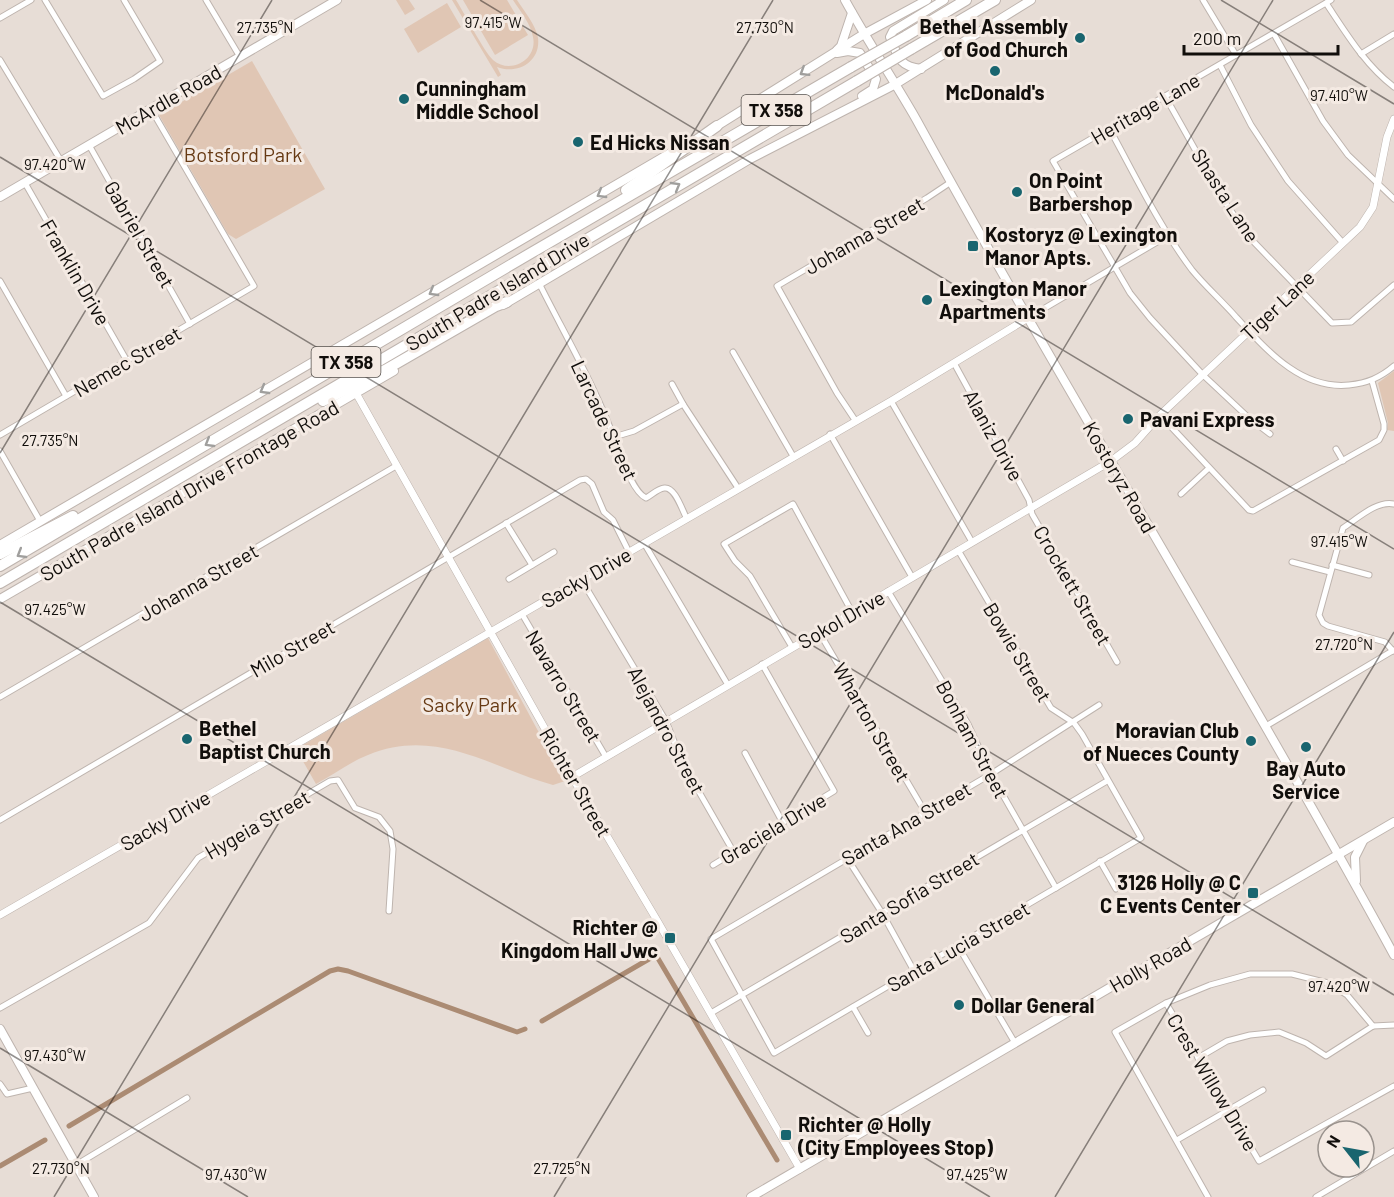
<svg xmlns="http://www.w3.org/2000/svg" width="1394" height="1197" font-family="Barlow,sans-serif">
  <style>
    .green { fill: #e0c6b4 }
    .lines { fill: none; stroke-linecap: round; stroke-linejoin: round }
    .canal { stroke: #ab8b73; stroke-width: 5 }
    .minor-casing { stroke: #beb4ae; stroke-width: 7 }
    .tertiary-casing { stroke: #beb4ae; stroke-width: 8 }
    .secondary-casing { stroke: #beb4ae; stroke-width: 10 }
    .motorway-casing { stroke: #beb4ae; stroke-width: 12 }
    .minor { stroke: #fff; stroke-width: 5 }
    .tertiary { stroke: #fff; stroke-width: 7 }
    .secondary { stroke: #fff; stroke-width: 8 }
    .motorway { stroke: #fff; stroke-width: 10 }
    .motorway-bridge-casing { stroke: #beb4ae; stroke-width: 12; stroke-linecap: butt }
    .motorway-bridge { stroke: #fff; stroke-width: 10 }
    .oneway { stroke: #a09f9d }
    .ticks { fill: none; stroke: #110e0b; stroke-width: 1.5; stroke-opacity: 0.45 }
    .poi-dot { fill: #19656f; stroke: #f4eae3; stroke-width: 2 }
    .labels { text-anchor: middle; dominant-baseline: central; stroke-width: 6; stroke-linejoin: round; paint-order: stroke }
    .shield { fill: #f4eae3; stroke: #55504c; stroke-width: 1.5 }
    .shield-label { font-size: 18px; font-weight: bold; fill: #110e0b }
    .poi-label { font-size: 20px; font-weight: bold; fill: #110e0b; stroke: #f4eae3; text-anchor: start }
    .street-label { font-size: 20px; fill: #110e0b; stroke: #f4eae3 }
    .park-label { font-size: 20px; fill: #663913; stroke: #f4eae3 }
    .ticks-label { font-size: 15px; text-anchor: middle; fill: #110e0b; stroke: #f4eae3; stroke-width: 6; stroke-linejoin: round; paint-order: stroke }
  </style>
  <rect width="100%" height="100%" fill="#e7ddd6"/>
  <g class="green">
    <polygon points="396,0 409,0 415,9 405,15"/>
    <path d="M452 0H456C465 14 483 50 493 60 510 75 538 60 533 37 531 24 520 11 513 0H517C524 11 536 25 538 38 541 62 517 75 497 67L501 75 498 77Z"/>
    <polygon points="463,0 507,0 528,35 495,55"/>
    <polygon points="447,3 461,27 418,53 404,29"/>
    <polygon points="252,61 325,189 236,239 228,234 159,115"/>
    <polygon points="1394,371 1394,431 1387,430 1388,423 1378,383"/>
    <path d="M488 638 565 781 553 785C490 767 436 727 368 755 350 762 333 775 316 784L296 749Z"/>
  </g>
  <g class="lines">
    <g class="canal">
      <polyline points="542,1021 656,955 777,1160"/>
      <polyline points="69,1126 330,971 338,969 348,971 517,1032 525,1029"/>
      <polyline points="0,1166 45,1140"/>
    </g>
    <g class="minor-casing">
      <g id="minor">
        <polyline points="45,0 103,96 134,79 160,61 124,0"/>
        <polyline points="206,0 240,57"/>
        <polyline points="1203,0 1236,55"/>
        <path d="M1326 3C1346 33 1365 65 1394 87"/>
        <polyline points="0,18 31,0"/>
        <polyline points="1274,34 1323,121 1348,155 1394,199"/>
        <polyline points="1361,54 1394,34"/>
        <polyline points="0,60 61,161"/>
        <polyline points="1220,65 1251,125 1288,181 1343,243"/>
        <polyline points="1165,96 1224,201 1251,239 1332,323 1351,322 1394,285"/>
        <path d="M1109 128C1135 175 1159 226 1192 270 1205 286 1222 301 1236 317 1266 349 1300 390 1349 385 1367 383 1380 378 1394 366"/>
        <polyline points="89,145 190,324"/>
        <polyline points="25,183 127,361"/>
        <polyline points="0,281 66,396"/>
        <path d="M539 283C566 337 597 389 617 446 622 459 633 492 646 498 652 495 657 489 664 488 675 486 682 510 687 519"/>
        <polyline points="1028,318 1169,235"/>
        <polyline points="733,352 793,456"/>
        <polyline points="954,363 1029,500 1032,514 1117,662"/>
        <polyline points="672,384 683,404 738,488"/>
        <polyline points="891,401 972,542"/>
        <polyline points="1160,415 1249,510 1253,511 1379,440 1384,430 1384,424 1372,381"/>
        <polyline points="855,420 837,393 777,286 927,198 951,182"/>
        <polyline points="830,434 912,577"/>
        <polyline points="1270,434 1249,418 1203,375 1150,318 1130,293 1053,161 1331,0"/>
        <polyline points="0,435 254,286 151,109"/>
        <polyline points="614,437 634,431 683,404"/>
        <polyline points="1336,449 1343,461"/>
        <polyline points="0,451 40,521"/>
        <polyline points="1181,494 1209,468"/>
        <polyline points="506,523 532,565"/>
        <polyline points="644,543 728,685"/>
        <polyline points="958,550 1051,708 1074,723 1082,734 1141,838 774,1053 711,939 991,774 1099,705"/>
        <polyline points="1292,562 1330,572"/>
        <polyline points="1332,565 1369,575"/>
        <polyline points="509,579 554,552"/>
        <polyline points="581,579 666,721 683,764 733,851"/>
        <polyline points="888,591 968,724 991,774 1056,888"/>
        <polyline points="522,614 606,757"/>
        <polyline points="819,632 925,812"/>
        <polyline points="792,647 750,576 735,561 724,544 793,504 852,612"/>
        <path d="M1393 651 1385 642 1328 626 1323 623 1319 615 1343 528C1357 519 1377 500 1394 504"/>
        <polyline points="0,697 396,466"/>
        <polyline points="1266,726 1394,650"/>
        <polyline points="745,753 783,823"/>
        <path d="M0 820C193 706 386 592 580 480L586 479 592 484 604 512 613 520 629 552"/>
        <polyline points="847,858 882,913 914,971"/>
        <polyline points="1100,861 1116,889"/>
        <polyline points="713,865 834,791 762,664"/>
        <polyline points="958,946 1015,1043"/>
        <polyline points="1166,1003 1259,1161 1394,1086"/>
        <polyline points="853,1007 868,1033"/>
        <polyline points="0,1008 149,923 198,858 330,781 338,780 355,808 379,817 390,831 393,849 389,911"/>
        <polyline points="711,1013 1107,781"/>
        <polyline points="1198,1058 1227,1041 1250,1035 1279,1032 1306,1043 1326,1056 1373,1026 1394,1025"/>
        <polyline points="0,1084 7,1094 33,1088"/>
        <polyline points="1177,1140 1263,1090"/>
        <polyline points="76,1165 187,1098"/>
        <polyline points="1208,1197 1115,1032 1166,1003 1210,985 1250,974 1292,974 1328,983 1347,995 1373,1026"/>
        <polyline points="1316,1197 1394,1151"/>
      </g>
    </g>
    <g class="tertiary-casing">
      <g id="tertiary">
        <polyline points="356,393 572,777 658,922 800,1169"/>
        <polyline points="572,777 1111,461 1135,443 1160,415 1360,227 1373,207 1387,137 1394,119"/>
        <polyline points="0,915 891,401 1028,318"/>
      </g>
    </g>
    <g class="secondary-casing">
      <g id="secondary">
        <path d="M845 0C867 40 893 79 916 119 1070 400 1240 673 1394 955"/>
        <polyline points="837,50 841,46 852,13"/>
        <polyline points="837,53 848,51 860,53 876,79 873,89 862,96"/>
        <path d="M921 69C898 66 898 56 890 37L893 31 944 0"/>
        <polyline points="712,129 864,34 927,0"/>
        <polyline points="0,197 337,0"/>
        <polyline points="503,305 750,159 894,85 1031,0"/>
        <polyline points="0,545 672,152"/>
        <polyline points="0,599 394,371"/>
        <polyline points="1356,881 1355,857 1363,841"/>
        <polyline points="0,1029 94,1197"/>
        <polyline points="751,1197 1394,822"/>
      </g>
    </g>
    <g class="motorway-casing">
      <g id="motorway">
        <polyline points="906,36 966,0"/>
        <polyline points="911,49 995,0"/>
        <polyline points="626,190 717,126"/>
        <polyline points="323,401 385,370 496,306 507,302"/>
        <polyline points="0,554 73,516"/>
        <polyline points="0,566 531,253 851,67"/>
        <polyline points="0,583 857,81"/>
      </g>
    </g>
    <use href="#minor" class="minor"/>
    <use href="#tertiary" class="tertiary"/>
    <use href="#secondary" class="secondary"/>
    <use href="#motorway" class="motorway"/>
    <g class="motorway-bridge-casing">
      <g id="motorway-bridge">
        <polyline points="851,67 906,36"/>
        <polyline points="857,81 911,49"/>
      </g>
    </g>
    <use href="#motorway-bridge" class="motorway-bridge"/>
  </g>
  <defs><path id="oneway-chevron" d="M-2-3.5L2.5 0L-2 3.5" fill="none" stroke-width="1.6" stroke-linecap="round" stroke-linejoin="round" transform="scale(1.5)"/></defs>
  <g class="oneway">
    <use href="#oneway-chevron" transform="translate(804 72) rotate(148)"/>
    <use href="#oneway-chevron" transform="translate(676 186) rotate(-30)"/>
    <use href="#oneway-chevron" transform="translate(601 194) rotate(150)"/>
    <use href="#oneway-chevron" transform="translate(433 292) rotate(150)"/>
    <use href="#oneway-chevron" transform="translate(264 390) rotate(150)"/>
    <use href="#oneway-chevron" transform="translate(209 443) rotate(149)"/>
    <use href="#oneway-chevron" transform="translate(21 554) rotate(149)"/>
  </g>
  <path class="ticks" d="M480 0 1394 549M1221 0 1394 104M0 157 1394 995M0 453 272 0M0 602 990 1197M0 1048 248 1197M54 1197 773 0M554 1197 1273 0M1055 1197 1394 632"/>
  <g class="poi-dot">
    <circle cx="1080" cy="38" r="6"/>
    <circle cx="995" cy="71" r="6"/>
    <circle cx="404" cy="99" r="6"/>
    <circle cx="578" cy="142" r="6"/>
    <circle cx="1017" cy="192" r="6"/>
    <rect x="967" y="240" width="12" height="12" rx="3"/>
    <circle cx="927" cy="300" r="6"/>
    <circle cx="1128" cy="419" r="6"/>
    <circle cx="187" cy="739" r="6"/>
    <circle cx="1251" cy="741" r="6"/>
    <circle cx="1306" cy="747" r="6"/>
    <rect x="1247" y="887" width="12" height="12" rx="3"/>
    <rect x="664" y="932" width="12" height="12" rx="3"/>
    <circle cx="959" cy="1005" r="6"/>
    <rect x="780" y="1129" width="12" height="12" rx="3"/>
  </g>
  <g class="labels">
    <g class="shield">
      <rect x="741.5" y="95" width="69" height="30" rx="4.5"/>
      <rect x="311.5" y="347" width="69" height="30" rx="4.5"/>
    </g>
    <g class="shield-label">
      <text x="776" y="110">TX 358</text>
      <text x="346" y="362">TX 358</text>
    </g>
    <g class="poi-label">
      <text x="1068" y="26" text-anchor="end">Bethel Assembly<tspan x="1068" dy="23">of God Church</tspan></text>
      <text x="416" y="88">Cunningham<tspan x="416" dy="23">Middle School</tspan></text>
      <text x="995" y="92" text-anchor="middle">McDonald's</text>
      <text x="590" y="142">Ed Hicks Nissan</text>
      <text x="1029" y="180">On Point<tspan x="1029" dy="23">Barbershop</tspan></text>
      <text x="985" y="234">Kostoryz @ Lexington<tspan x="985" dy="23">Manor Apts.</tspan></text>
      <text x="939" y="288">Lexington Manor<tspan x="939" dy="23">Apartments</tspan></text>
      <text x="1140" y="419">Pavani Express</text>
      <text x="199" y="728">Bethel<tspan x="199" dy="23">Baptist Church</tspan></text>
      <text x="1239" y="730" text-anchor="end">Moravian Club<tspan x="1239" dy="23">of Nueces County</tspan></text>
      <text x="1306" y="768" text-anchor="middle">Bay Auto<tspan x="1306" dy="23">Service</tspan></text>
      <text x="1241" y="882" text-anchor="end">3126 Holly @ C<tspan x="1241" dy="23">C Events Center</tspan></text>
      <text x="658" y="927" text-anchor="end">Richter @<tspan x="658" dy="23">Kingdom Hall Jwc</tspan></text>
      <text x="971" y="1005">Dollar General</text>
      <text x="798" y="1124">Richter @ Holly<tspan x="798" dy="23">(City Employees Stop)</tspan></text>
    </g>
    <g class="street-label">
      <text transform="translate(168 99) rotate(-30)">McArdle Road</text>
      <text transform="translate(1145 108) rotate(-30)">Heritage Lane</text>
      <text transform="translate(1226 195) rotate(57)">Shasta Lane</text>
      <text transform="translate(140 234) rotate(60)">Gabriel Street</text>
      <text transform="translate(864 235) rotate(-30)">Johanna Street</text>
      <text transform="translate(76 272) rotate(60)">Franklin Drive</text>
      <text transform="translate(497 291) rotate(-31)">South Padre Island Drive</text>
      <text transform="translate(1277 305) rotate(-43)">Tiger Lane</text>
      <text transform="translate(127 361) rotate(-30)">Nemec Street</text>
      <text transform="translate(605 420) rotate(65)">Larcade Street</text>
      <text transform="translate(994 435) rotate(61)">Alaniz Drive</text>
      <text transform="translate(1120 477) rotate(60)">Kostoryz Road</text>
      <text transform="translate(189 490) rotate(-30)">South Padre Island Drive Frontage Road</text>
      <text transform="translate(586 577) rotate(-30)">Sacky Drive</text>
      <text transform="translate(198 582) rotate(-30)">Johanna Street</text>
      <text transform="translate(1073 585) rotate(60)">Crockett Street</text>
      <text transform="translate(841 619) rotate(-30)">Sokol Drive</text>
      <text transform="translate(292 648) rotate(-30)">Milo Street</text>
      <text transform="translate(1018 652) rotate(59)">Bowie Street</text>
      <text transform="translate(564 686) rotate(59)">Navarro Street</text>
      <text transform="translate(872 722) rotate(60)">Wharton Street</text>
      <text transform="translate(667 730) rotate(62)">Alejandro Street</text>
      <text transform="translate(973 739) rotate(62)">Bonham Street</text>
      <text transform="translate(576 782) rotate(60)">Richter Street</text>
      <text transform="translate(165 820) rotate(-30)">Sacky Drive</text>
      <text transform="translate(906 823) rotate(-30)">Santa Ana Street</text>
      <text transform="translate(257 824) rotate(-30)">Hygeia Street</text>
      <text transform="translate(773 828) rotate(-31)">Graciela Drive</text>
      <text transform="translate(909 897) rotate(-31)">Santa Sofia Street</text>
      <text transform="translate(958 946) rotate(-30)">Santa Lucia Street</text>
      <text transform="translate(1150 964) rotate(-30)">Holly Road</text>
      <text transform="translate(1213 1082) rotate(59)">Crest Willow Drive</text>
    </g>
    <g class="park-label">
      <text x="243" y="154">Botsford Park</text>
      <text x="470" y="704">Sacky Park</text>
    </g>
  </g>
  <g class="ticks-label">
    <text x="493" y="28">97.415°W</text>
    <text x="765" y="33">27.730°N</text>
    <text x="265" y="33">27.735°N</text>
    <text x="1339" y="101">97.410°W</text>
    <text x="55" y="170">97.420°W</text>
    <text x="50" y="446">27.735°N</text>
    <text x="1339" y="547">97.415°W</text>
    <text x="55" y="615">97.425°W</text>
    <text x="1344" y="650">27.720°N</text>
    <text x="1339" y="992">97.420°W</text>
    <text x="55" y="1061">97.430°W</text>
    <text x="61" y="1174">27.730°N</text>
    <text x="562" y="1174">27.725°N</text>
    <text x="236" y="1180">97.430°W</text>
    <text x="977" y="1180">97.425°W</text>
  </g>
  <g transform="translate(1346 1149) rotate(301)"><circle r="28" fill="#f4eae3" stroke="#99928d" stroke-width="1.5"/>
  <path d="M0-4.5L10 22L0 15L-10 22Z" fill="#19656f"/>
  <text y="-9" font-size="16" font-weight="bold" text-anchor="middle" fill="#110e0b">N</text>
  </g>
  <path d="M1184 45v9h154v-9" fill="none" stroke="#110e0b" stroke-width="3"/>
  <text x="1193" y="45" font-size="18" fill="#110e0b" stroke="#f4eae3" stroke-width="4.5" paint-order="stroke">200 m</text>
</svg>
